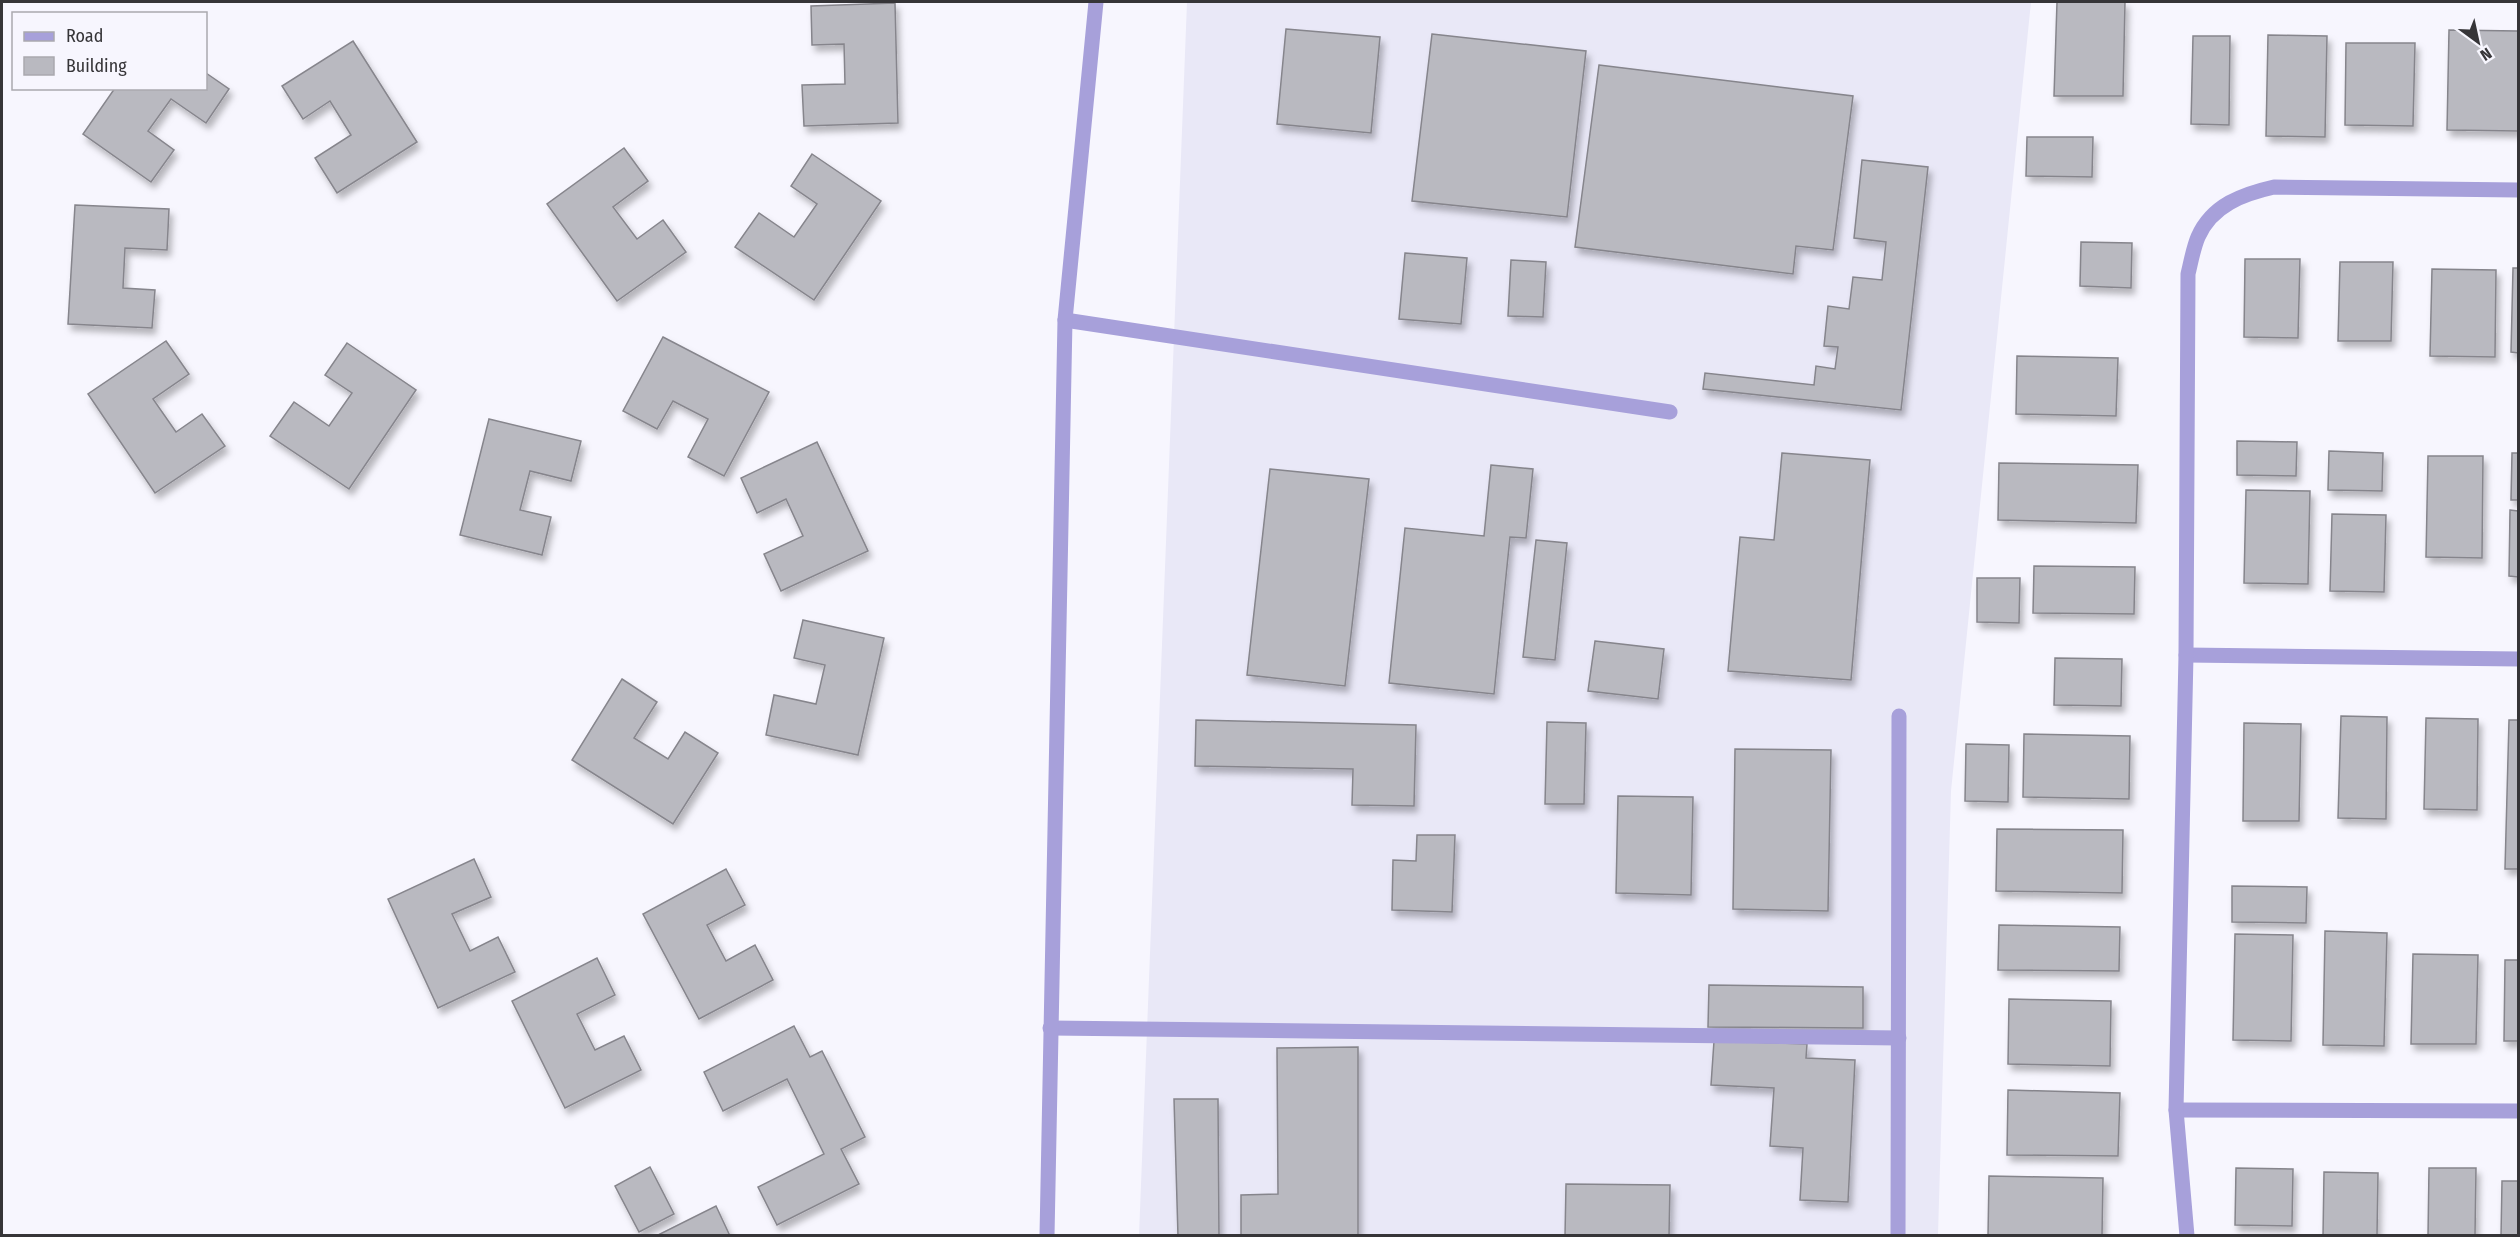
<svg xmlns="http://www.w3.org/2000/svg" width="2520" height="1237" font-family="'Fira Sans Condensed',sans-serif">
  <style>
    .built { fill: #e9e8f7 }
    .building { fill: #b9b9c0; stroke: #86858c; stroke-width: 1.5; filter: url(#shadow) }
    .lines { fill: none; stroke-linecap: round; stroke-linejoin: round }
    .service { stroke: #a7a0da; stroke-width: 15 }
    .minor { stroke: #a7a0da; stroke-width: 15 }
  </style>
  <defs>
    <filter id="shadow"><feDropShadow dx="3.5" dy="6" stdDeviation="3" flood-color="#0004"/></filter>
  </defs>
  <rect width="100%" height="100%" fill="#f7f6fe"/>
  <polygon class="built" points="1187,2 2031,2 1951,791 1938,1235 1139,1236"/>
  <g class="building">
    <polygon points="2057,2 2125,2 2123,96 2054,96"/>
    <polygon points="895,3 898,123 804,126 802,85 845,84 844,44 812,45 811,6"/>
    <polygon points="1286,29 1380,37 1371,133 1277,124"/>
    <polygon points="2449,30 2518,31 2518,131 2447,130"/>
    <polygon points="1432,34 1586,51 1567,217 1412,201"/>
    <polygon points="2268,35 2327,36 2325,137 2266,136"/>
    <polygon points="2193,36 2230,36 2229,125 2191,124"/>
    <polygon points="353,41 417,142 337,193 315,158 351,135 330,101 303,119 282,86"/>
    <polygon points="2346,43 2415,43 2413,126 2345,125"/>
    <polygon points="1599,65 1853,96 1833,250 1796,246 1793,274 1575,247"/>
    <polygon points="206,73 229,89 206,123 171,99 148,131 174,150 151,182 83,134 115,88 206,88"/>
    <polygon points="2027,137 2093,137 2092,177 2026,176"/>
    <polygon points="624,148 648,181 613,207 637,239 663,220 686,252 617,301 547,204"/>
    <polygon points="812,154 881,201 814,300 735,247 759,213 794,237 817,204 791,186"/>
    <polygon points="1862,160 1928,167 1901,410 1703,389 1705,373 1814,385 1816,366 1835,369 1838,347 1824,346 1828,306 1849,309 1853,277 1882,280 1886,242 1854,238"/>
    <polygon points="75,205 169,209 167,250 125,248 123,288 155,290 152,328 68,324"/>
    <polygon points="2081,242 2132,243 2131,288 2080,286"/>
    <polygon points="1405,253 1467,258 1461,324 1399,319"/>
    <polygon points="2245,259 2300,259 2298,338 2244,337"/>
    <polygon points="1511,260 1546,262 1543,317 1508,316"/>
    <polygon points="2340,262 2393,262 2391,341 2338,341"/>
    <polygon points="2513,268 2518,268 2518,353 2511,352"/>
    <polygon points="2432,269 2496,270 2495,357 2430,356"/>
    <polygon points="663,337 769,392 724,476 688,457 708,419 673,401 657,429 623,411"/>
    <polygon points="166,341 189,374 153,399 176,432 202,414 225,446 155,493 88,394"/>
    <polygon points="347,343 416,390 349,489 270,436 294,402 329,426 352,393 325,375"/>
    <polygon points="2017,356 2118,358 2116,416 2016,414"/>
    <polygon points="489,419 581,441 571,481 530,471 520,510 551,517 542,555 460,535"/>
    <polygon points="2237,441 2297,442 2296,476 2237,475"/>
    <polygon points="817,442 868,551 781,591 764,554 803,536 786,499 757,513 741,478"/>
    <polygon points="2329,451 2383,453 2382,491 2328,490"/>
    <polygon points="1782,453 1870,460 1851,680 1728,671 1740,537 1774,540"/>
    <polygon points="2512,453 2518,453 2518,500 2511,500"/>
    <polygon points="2428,456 2483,456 2482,558 2426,557"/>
    <polygon points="1999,463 2138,465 2136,523 1998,520"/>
    <polygon points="1491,465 1533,469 1526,538 1510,537 1494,694 1389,683 1405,528 1484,536"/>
    <polygon points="1270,469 1369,479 1345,686 1247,675"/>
    <polygon points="2246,490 2310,491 2308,584 2244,583"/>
    <polygon points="2510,510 2518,511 2518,577 2509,576"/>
    <polygon points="2332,514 2386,515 2384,592 2330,591"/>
    <polygon points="1536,540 1567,543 1555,660 1523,657"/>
    <polygon points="2034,566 2135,567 2134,614 2033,613"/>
    <polygon points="1977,578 2020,578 2019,623 1977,622"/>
    <polygon points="803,620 884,638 858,755 766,735 774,695 816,704 825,665 794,658"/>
    <polygon points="1595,641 1664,649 1658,699 1588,691"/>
    <polygon points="2055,658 2122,659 2121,706 2054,705"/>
    <polygon points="622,679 657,702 634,738 668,759 685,732 718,753 673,824 572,760"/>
    <polygon points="2341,716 2387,717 2386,819 2338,818"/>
    <polygon points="2426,718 2478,719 2477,810 2424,809"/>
    <polygon points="1196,720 1416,725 1414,806 1352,805 1353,769 1195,766"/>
    <polygon points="2509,720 2518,720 2518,869 2505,869"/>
    <polygon points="1547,722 1586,723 1584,804 1545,804"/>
    <polygon points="2244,723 2301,724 2299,821 2243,821"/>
    <polygon points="2024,734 2130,736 2129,799 2023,797"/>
    <polygon points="1966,744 2009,745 2008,802 1965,801"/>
    <polygon points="1735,749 1831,750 1828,911 1733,909"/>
    <polygon points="1618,796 1693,797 1691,895 1616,893"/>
    <polygon points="1997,829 2123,830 2122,893 1996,891"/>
    <polygon points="1417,835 1455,835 1452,912 1392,910 1393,860 1416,861"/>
    <polygon points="474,859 491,897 452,914 470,951 498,937 515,972 438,1008 388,899"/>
    <polygon points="726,869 745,905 707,925 726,961 755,945 773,980 699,1019 643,914"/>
    <polygon points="2232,886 2307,887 2306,923 2232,922"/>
    <polygon points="1999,925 2120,927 2119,971 1998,970"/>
    <polygon points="2325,931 2387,933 2384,1046 2323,1045"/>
    <polygon points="2235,934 2293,935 2291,1041 2233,1040"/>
    <polygon points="2413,954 2478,955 2476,1044 2411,1044"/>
    <polygon points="597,958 615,995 577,1014 595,1050 624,1036 641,1070 565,1108 512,1001"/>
    <polygon points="2505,960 2518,960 2518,1041 2504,1041"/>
    <polygon points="1709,985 1863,987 1863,1028 1708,1027"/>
    <polygon points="2009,999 2111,1001 2110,1066 2008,1064"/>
    <polygon points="794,1026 810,1057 822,1051 865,1137 841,1149 859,1184 777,1225 758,1187 824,1154 787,1079 723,1111 704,1072"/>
    <polygon points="1714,1041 1807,1044 1806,1058 1855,1060 1848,1202 1800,1200 1803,1148 1770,1146 1774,1088 1711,1085"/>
    <polygon points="1358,1047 1358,1236 1241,1236 1241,1195 1278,1194 1277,1048"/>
    <polygon points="2008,1090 2120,1093 2118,1156 2007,1155"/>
    <polygon points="1174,1099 1218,1099 1219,1236 1178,1236"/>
    <polygon points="650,1167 674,1214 639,1232 615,1186"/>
    <polygon points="2236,1168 2293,1169 2292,1226 2235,1225"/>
    <polygon points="2429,1168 2476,1168 2475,1236 2428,1236"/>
    <polygon points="2324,1172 2378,1173 2377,1236 2323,1236"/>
    <polygon points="1989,1176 2103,1178 2102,1236 1988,1236"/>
    <polygon points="2502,1181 2518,1181 2518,1236 2501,1236"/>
    <polygon points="1566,1184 1670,1185 1669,1236 1565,1236"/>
    <polygon points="716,1206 730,1236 656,1236"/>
  </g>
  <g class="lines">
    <g class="service">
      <polyline points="1065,320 1670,412"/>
      <polyline points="1050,1028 1899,1038"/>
    </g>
    <g class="minor">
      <polyline points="2186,655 2518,659"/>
      <polyline points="2176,1110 2518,1111"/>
      <polyline points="1047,1236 1065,320 1096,2"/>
      <polyline points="1898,1236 1899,716"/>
      <path d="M2187 1236 2176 1110 2186 655 2188 274C2191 262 2193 249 2198 237 2212 205 2243 194 2274 187L2518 190"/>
    </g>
  </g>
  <rect width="2520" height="1237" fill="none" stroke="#363538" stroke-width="6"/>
  <rect x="12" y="12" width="195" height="78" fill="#f7f6fe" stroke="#aaa9af" stroke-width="1.5"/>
  <rect x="24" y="32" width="30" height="9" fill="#a7a0da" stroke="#aaa9af" stroke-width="1.5"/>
  <text x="66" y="42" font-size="18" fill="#363538">Road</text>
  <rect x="24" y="57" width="30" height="18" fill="#b9b9c0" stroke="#aaa9af" stroke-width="1.5"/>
  <text x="66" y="72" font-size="18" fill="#363538">Building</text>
  <g transform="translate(2478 42) rotate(147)" stroke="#f7f6fe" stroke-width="4.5" paint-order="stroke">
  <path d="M0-4.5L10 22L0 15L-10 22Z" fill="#363538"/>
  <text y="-9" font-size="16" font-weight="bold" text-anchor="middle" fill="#363538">N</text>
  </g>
</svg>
